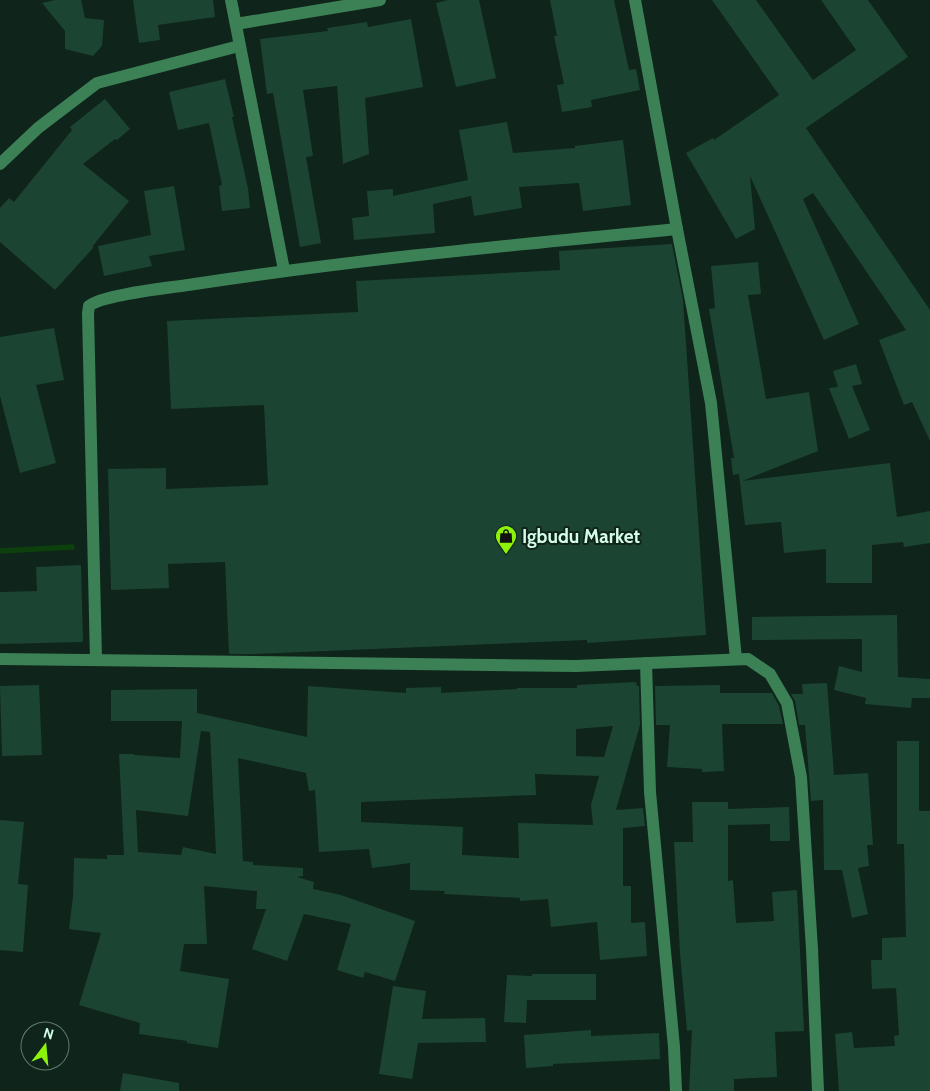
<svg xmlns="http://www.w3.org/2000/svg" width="930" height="1091" font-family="Cabin,sans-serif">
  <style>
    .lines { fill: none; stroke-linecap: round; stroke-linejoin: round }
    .stream { stroke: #0d400c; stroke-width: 5.5 }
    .building { fill: #1c4432; fill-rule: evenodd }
    .minor { stroke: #3c8056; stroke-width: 12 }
    .labels { text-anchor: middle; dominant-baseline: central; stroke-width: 4; stroke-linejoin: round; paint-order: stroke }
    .poi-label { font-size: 19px; font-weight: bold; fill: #d4fde7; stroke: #0f241a; text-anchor: start }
  </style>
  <rect width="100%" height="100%" fill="#0f241a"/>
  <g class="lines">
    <polyline class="stream" points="0,551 72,547"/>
  </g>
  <g class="building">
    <polygon points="55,0 81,0 85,18 104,20 102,46 93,56 65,49 65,31 42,3"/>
    <polygon points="133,0 213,0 215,17 158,25 160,40 139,43"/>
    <polygon points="448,0 479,0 496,78 456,87 436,3"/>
    <polygon points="550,0 614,0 629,70 636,69 640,90 591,100 592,107 562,112 557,85 564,84 554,36 557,36"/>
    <polygon points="712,0 756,0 813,80 856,50 821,0 868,0 908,57 806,128 930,310 930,441 912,402 904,405 879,340 906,330 813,193 803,199 859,324 824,340 750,176 755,229 736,239 686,153 713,138 714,140 779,95"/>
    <polygon points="411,19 423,87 365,98 369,154 343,164 337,86 303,90 313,156 306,157 321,243 300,247 273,93 267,94 260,39 328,31 327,28 367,22 368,27"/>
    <polygon points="225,79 234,117 232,117 248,188 250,208 222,211 219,186 222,185 209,123 178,130 169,92"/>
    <polygon points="105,99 130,129 117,140 115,139 83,164 129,201 92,247 94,247 55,290 0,242 0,208 9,198 14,202 72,130 70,127"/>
    <polygon points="507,122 513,153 575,148 575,146 623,140 631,205 583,211 579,183 519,187 522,208 474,216 471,196 433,204 435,233 354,240 352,218 369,216 367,191 393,189 393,196 468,180 459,130"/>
    <polygon points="174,186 185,250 149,256 152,266 104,276 98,246 151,235 144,191"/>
    <polygon points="672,244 683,300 706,635 587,643 587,640 255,654 229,654 225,562 168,564 169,588 111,590 108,469 166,468 166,489 268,485 264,405 171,409 167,321 358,312 356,281 560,270 559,251"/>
    <polygon points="758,262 761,294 748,295 766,399 809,392 818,451 742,481 890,463 897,517 930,511 930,543 904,547 903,542 872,545 872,583 826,583 826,549 784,553 781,522 745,525 739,474 733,475 731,458 734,458 709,309 715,308 711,266"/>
    <polygon points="54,328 64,380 36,385 56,463 20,473 0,396 0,337"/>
    <polygon points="856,364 862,384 852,386 870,430 849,439 829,388 838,387 833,371"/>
    <polygon points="81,565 83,642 0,644 0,592 37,591 36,567"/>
    <polygon points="897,615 898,677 930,679 930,698 912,698 911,708 865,704 866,698 834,690 839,666 862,672 862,639 752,640 752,617"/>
    <path d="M636 682 637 686H639L640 725 616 810 643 808 645 826 623 828V886H631V923L645 922 647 956 600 960 597 922 551 927 548 899 520 901V898L444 894 445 891 410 890V863L372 868 369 849 319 852 315 790 309 791 306 773 238 758 243 861 253 862V865L303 868V876L297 877 314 882 313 889 341 895 415 921 395 981 365 972 363 978 337 970 351 924 304 914 287 961 252 949 266 909H256L257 891 204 886 207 944H184L180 971 229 979 218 1048 187 1043V1041L139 1034 140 1023 79 1005 101 933 69 929 73 896 74 858 107 859V855H124L119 754H134V755L180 758 182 721H111V690L197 689V713L307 737 308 686 406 693V688L441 687V693L517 689V688H577V685ZM613 726 604 757 576 756V729ZM201 731 210 732 216 854 183 847 181 855 138 852 136 810 188 816ZM535 774 599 776 591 805 593 825 518 823 519 858 462 855 463 827 361 822V802L536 795Z"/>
    <polygon points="827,683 834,775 868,773 873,845 867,845 869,866 858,868 868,914 852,918 842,870 824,870 823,800 811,801 805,725 799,725 795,701 791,694 803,694 802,684"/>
    <polygon points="39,685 42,755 2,756 0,686"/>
    <polygon points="720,685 720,693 772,693 779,706 783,724 722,724 724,771 702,772 702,769 667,767 670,725 656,725 655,686"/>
    <polygon points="897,741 919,741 919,811 930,811 930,1091 839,1091 835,1034 852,1032 854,1048 895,1046 894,1036 899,1035 896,988 872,989 871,960 882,960 882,938 906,937 904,844 897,844"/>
    <polygon points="692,802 728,802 728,809 789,807 790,841 770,841 770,824 728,825 728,881 733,880 736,923 774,921 772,892 797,890 804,1031 775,1032 777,1077 734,1079 734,1091 689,1091 692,1030 687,1031 680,953 674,842 693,842"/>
    <polygon points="0,820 24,822 18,884 28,885 23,952 0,950"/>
    <polygon points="532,974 596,974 596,1000 527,1000 526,1023 504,1022 507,975 532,976"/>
    <polygon points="393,986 426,991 422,1019 485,1018 486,1042 418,1043 412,1079 379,1074"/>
    <polygon points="591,1030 591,1036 659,1033 660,1059 553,1064 553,1066 526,1068 524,1035"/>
    <polygon points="123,1073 179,1083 179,1091 120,1091"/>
  </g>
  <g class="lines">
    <g class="minor">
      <polyline points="231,0 284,270"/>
      <polyline points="635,0 677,229 711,403 736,659"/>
      <polyline points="236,24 380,0"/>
      <polyline points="0,164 38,128 97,83 239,46"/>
      <polyline points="0,659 576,666 748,659 770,674 787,703 801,777 812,949 818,1091"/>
      <path d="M96 660 88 313 89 306C101 295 168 288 188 285 350 260 513 245 677 229"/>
      <polyline points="646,663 650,792 674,1047 676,1091"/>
    </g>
  </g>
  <defs>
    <g id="shop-pin" transform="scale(1.125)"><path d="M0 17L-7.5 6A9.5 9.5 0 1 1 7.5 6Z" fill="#8cf20b" stroke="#0f241a"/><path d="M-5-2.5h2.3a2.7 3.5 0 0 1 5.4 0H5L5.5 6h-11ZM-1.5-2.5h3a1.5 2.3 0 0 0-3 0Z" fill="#111"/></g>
  </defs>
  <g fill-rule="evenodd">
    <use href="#shop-pin" x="506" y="536"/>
  </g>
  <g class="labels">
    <g class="poi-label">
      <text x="522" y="536">Igbudu Market</text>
    </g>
  </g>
  <g transform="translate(45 1046) rotate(16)"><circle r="24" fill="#0f241a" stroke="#5e7b6c"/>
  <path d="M0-4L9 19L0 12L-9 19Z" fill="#8cf20b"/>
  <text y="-8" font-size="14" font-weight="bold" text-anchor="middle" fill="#d4fde7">N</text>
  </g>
</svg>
